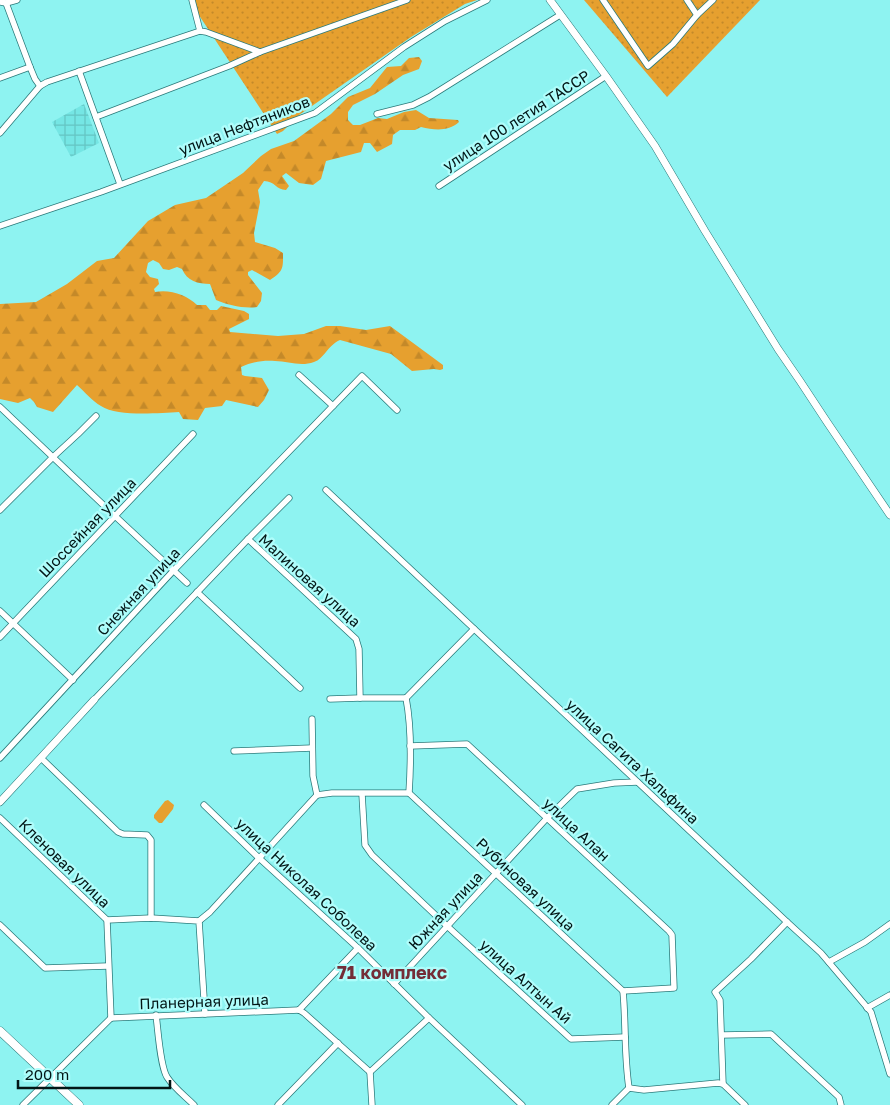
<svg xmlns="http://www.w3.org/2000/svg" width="890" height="1105" font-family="'Golos Text',sans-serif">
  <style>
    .industrial { fill: url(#industrial-grid) }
    .grass { fill: url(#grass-dots) }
    .forest { fill: url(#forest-firs) }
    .pitch { fill: #e6a02f }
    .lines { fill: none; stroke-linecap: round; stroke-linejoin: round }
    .minor-casing { stroke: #2b7a7a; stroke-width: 7 }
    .tertiary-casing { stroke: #2b7a7a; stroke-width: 8 }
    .secondary-casing { stroke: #2b7a7a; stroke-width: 9 }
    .minor { stroke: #fff; stroke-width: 5.5 }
    .tertiary { stroke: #fff; stroke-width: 7 }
    .secondary { stroke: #fff; stroke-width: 8 }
    .labels { text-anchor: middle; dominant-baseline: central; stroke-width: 4.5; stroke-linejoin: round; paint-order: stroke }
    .street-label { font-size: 15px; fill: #021616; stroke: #affdfb }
    .quarter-label { font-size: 18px; font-weight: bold; fill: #742d37; stroke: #affdfb }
  </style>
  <defs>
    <pattern id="industrial-grid" width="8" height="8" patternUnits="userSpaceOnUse" patternTransform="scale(1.25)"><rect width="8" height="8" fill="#75e6e4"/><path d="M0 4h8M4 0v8" fill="none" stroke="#64c5c3"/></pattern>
    <pattern id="grass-dots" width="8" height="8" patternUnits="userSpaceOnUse" patternTransform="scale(1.25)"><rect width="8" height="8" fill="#e6a02f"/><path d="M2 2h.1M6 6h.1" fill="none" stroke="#c48929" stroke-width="1.8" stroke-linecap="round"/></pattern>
    <pattern id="forest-firs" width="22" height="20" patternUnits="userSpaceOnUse" patternTransform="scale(1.25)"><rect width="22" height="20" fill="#e6a02f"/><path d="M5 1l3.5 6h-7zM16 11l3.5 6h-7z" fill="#c48929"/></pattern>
  </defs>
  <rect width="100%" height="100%" fill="#8ef3f1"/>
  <polygon class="industrial" points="84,104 99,143 71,157 52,122"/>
  <g class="grass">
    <polygon points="189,0 477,0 465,4 411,37 299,115 283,131 277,134"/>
    <polygon points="584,0 760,0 667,97"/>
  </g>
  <path class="forest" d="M419 57 422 61 419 69 403 75 375 94 353 105 348 112V120L353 125H360L378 118 387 119 404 112 416 110 429 118 458 120 459 122C448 132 434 130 421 127L415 130H400L393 135 392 144 377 152 370 143H364L361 152 326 161 321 179 313 185 299 183 286 173 282 176 289 186 286 190C276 190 275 181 264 181L258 190 260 202 254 233 255 242 275 248 283 253C283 268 284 271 270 280L252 270 248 272V275L262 293 261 301 257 307C244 309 228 305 216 300L210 284C198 284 187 281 182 269L177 267 169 270 163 269 159 263 153 260 148 263 146 272 150 277 158 279 159 284 154 289 155 292C170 289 187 295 197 305H206L210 310H217L221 306 244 311 249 314V319L229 329 230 332 278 336 304 334 326 326H340L366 330 390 326 443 365V369L440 370 434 369 412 371 391 354 340 340C328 345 324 359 314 362 300 367 288 361 275 361 263 360 251 362 241 367L242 375 245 376 262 378 269 390 264 400 258 407 226 400 222 406 205 408 198 420 183 419 179 412C159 413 117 417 101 406 92 401 85 392 77 385L53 412 37 407 34 402 30 398 18 403 0 399V304L36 302 67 284 97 261 114 258 148 221 175 205 206 198 243 173 261 156 271 149 294 141 331 114 348 97 370 88 387 67 401 66 409 58Z"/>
  <polygon class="pitch" points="168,800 174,805 173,809 162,823 159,823 154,818 154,815 165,801"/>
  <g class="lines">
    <g class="minor-casing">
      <g id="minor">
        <polyline points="192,0 200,31 206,32 260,52 407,0"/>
        <polyline points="603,0 648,66 673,44 697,15 713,0"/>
        <polyline points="687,0 697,15"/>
        <polyline points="0,2 6,3 17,0"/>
        <polyline points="6,3 30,67 35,79 40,86 47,82 200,31"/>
        <polyline points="79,71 120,184"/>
        <polyline points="0,78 30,67"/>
        <polyline points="377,114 413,105 429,97 560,15"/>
        <polyline points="96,117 229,66 260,52"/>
        <polyline points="0,133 40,86"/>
        <polyline points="439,186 606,76"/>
        <polyline points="0,226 101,192 315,113 404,47 445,21 487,0"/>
        <polyline points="299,375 333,406"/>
        <polyline points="0,407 115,516 187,583"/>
        <polyline points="326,490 787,922 821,953 871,1012 890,1074"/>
        <polyline points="0,510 53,457 78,434 96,416"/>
        <polyline points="248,539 356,639 359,649 360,698"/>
        <polyline points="197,592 300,688"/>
        <polyline points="0,611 73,680"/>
        <polyline points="0,637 193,434"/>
        <polyline points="406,698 474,629"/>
        <path d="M406 698C412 729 411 762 409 793"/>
        <polyline points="330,699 360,698 406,698"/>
        <polyline points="94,700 248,539 289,498"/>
        <polyline points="312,719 313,776 317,795"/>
        <polyline points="410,746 467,744 669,931 672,935 674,988 623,991"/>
        <polyline points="234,751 312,748"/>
        <polyline points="0,758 174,570 362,376 397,410"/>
        <polyline points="41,758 118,832 123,834 147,835 151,840 151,918"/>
        <polyline points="362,794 365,845 372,855 447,926 571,1039 625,1037"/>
        <path d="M317 795 332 793H409L623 991C626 1023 624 1055 629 1088"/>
        <polyline points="204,805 259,858 358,948 429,1018 522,1105"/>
        <polyline points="0,818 107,920 111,1018"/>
        <polyline points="107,920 151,918 199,921 205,1014"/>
        <polyline points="199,921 210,912 317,795"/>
        <polyline points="0,925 45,968 108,966"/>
        <polyline points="829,962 865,942 890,924"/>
        <polyline points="394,984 547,818 577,789 614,783 637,782"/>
        <polyline points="867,1008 890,995"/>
        <polyline points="299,1010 304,1013 370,1072"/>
        <polyline points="299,1010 358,948"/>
        <path d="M156 1015C158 1029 160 1066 167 1077 174 1088 185 1096 194 1105"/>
        <polyline points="111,1018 299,1010"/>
        <polyline points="722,1035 771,1034 839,1097 841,1105"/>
        <polyline points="370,1072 429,1018"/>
        <polyline points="370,1072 372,1105"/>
        <polyline points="723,1084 720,1000 715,992 751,959 787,922"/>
        <polyline points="629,1088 644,1090 718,1083 723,1084 745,1105"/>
        <polyline points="23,1105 111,1018"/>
        <polyline points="278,1105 338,1043"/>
        <polyline points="612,1105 629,1088"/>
      </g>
    </g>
    <g class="tertiary-casing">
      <g id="tertiary">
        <polyline points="550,0 606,76 655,146 705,231 778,349 800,381 827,422 890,515"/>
        <polyline points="0,802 94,700"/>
      </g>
    </g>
    <g class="secondary-casing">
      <polyline id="secondary" points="0,1031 79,1105"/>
    </g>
    <use href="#minor" class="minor"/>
    <use href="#tertiary" class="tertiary"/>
    <use href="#secondary" class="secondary"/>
  </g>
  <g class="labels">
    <g class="street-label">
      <text transform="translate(516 120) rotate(-33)">улица 100 летия ТАССР</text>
      <text transform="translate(244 125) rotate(-21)">улица Нефтяников</text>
      <text transform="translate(87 527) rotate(-46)">Шоссейная улица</text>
      <text transform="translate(310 580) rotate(42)">Малиновая улица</text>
      <text transform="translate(138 591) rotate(-47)">Снежная улица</text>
      <text transform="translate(633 761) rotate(43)">улица Сагита Хальфина</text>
      <text transform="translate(577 829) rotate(43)">улица Алан</text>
      <text transform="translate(65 863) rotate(44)">Кленовая улица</text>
      <text transform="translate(307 884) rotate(43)">улица Николая Соболева</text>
      <text transform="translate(526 884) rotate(43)">Рубиновая улица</text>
      <text transform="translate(445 910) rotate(-47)">Южная улица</text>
      <text transform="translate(526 981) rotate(42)">улица Алтын Ай</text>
      <text transform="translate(204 1001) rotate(-2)">Планерная улица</text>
    </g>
    <g class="quarter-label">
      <text x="392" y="972">71 комплекс</text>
    </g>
  </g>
  <path d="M18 1080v8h152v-8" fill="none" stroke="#021616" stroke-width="2.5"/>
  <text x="25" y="1080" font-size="15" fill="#021616" stroke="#affdfb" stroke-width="4" paint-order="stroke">200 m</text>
</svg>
